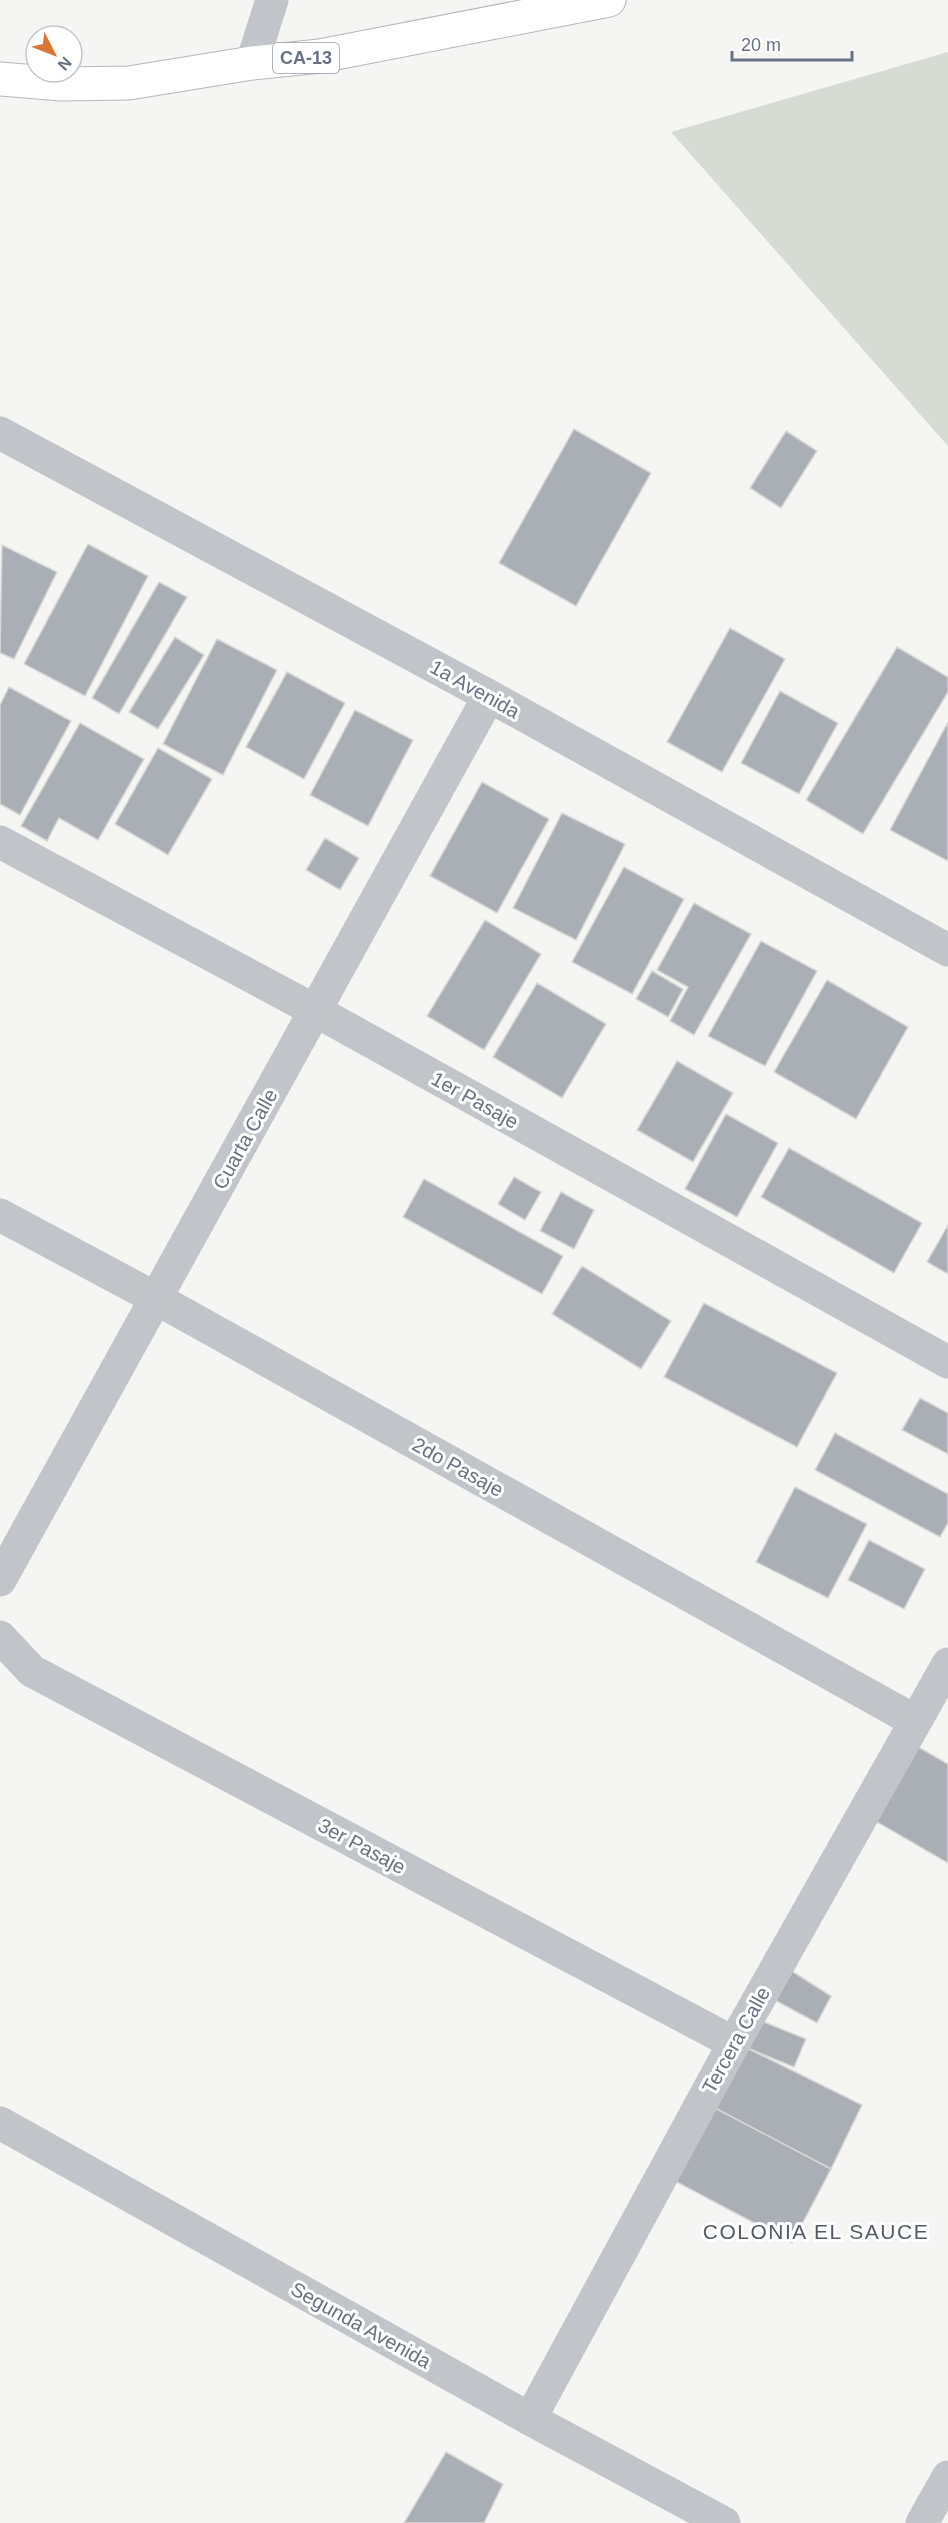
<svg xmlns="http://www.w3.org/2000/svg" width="948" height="2523" font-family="Helvetica,sans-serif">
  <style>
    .green { fill: #d6dcd4 }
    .building { fill: #aaafb6; stroke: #d7d7d5; stroke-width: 1.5 }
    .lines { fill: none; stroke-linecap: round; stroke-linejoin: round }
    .major-casing { stroke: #b5b7bc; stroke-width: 35 }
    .minor { stroke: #c1c4c8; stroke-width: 33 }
    .major { stroke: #fff; stroke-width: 33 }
    .labels { text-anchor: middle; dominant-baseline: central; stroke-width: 6; stroke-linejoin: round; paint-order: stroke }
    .shield { fill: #fff; stroke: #959ca8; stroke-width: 1.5 }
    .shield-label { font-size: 18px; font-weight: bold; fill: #677182 }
    .street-label { font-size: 20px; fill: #677182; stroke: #fff }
    .neighbourhood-label { font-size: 21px; letter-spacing: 1.5px; fill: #545b67; stroke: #fff }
  </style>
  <rect width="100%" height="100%" fill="#f5f6f3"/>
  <polygon class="green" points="948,52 948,446 671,132"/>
  <g class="building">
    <polygon points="574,429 651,473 576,606 499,563"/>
    <polygon points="786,431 817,451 781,508 750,488"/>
    <polygon points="88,544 148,576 85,696 24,664"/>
    <polygon points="2,545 57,572 14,659 0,653"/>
    <polygon points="159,582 187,597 119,714 92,698"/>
    <polygon points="730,628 785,659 722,772 667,742"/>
    <polygon points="175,637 204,655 158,729 129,712"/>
    <polygon points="217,639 277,670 223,775 163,744"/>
    <polygon points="897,647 948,677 948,692 863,834 806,800"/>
    <polygon points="287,672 345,703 304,779 246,747"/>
    <polygon points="9,687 71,721 20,815 0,804 0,705"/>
    <polygon points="780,691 838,723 799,794 741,763"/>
    <polygon points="355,710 413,740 368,826 310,795"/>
    <polygon points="948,722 948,861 890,830"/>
    <polygon points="80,723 144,759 98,840 59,818 47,841 21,826"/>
    <polygon points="158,748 212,779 168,855 115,824"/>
    <polygon points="482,782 549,819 497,913 430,876"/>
    <polygon points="562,813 625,844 576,940 513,908"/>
    <polygon points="325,838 359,858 340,890 306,870"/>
    <polygon points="624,867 684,899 632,994 572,962"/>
    <polygon points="694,903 751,934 694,1035 670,1021 688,987 657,970"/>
    <polygon points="485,920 541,954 484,1050 427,1016"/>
    <polygon points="761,941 817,971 765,1066 708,1036"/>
    <polygon points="652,971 683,989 668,1017 636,999"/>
    <polygon points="827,980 908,1027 856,1119 774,1072"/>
    <polygon points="537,983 606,1024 562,1098 493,1057"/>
    <polygon points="677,1061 733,1093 693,1162 637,1130"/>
    <polygon points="726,1114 778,1143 737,1217 685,1189"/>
    <polygon points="789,1148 922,1223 894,1273 761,1197"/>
    <polygon points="514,1177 541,1192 525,1220 498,1204"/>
    <polygon points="424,1179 563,1256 542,1294 403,1217"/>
    <polygon points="561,1192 594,1210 574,1249 540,1231"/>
    <polygon points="948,1225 948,1274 927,1262"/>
    <polygon points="582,1266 671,1321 641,1369 552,1314"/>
    <polygon points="704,1303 837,1373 797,1447 664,1377"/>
    <polygon points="920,1398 948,1413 948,1454 902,1430"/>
    <polygon points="835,1433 948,1494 948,1523 940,1537 815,1470"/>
    <polygon points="795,1487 867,1524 828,1598 756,1562"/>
    <polygon points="869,1540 925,1569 904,1609 848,1580"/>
    <polygon points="913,1744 948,1764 948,1863 870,1818"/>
    <polygon points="787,1968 831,1996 817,2023 771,1998"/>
    <polygon points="764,2022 806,2039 794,2067 745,2047"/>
    <polygon points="745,2047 862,2105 831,2169 711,2106"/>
    <polygon points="711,2106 831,2169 792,2243 671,2179"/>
    <polygon points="446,2452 503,2484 484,2523 404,2523"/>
  </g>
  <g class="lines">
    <g class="major-casing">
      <polyline id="major" points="0,79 61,84 129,83 252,63 320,56 609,0"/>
    </g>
    <g class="minor">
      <polyline points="252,63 272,0"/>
      <polyline points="0,433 489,696 948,950"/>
      <polyline points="0,842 316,1011 948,1362"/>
      <polyline points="0,1215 157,1299 915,1721"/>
      <polyline points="0,1580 489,696"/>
      <polyline points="0,1637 32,1671 734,2043"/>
      <polyline points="0,2123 530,2419 724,2523"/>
      <polyline points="530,2419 734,2043 948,1664"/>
      <polyline points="922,2523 948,2477"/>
    </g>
    <use href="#major" class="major"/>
  </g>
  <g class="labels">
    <rect class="shield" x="273" y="43" width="66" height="30" rx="4.5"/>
    <g class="shield-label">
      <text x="306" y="58">CA-13</text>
    </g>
    <g class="street-label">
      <text transform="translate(475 689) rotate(29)">1a Avenida</text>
      <text transform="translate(475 1100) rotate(29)">1er Pasaje</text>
      <text transform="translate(245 1139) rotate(-61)">Cuarta Calle</text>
      <text transform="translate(458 1467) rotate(29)">2do Pasaje</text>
      <text transform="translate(362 1846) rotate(28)">3er Pasaje</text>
      <text transform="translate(736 2040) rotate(-61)">Tercera Calle</text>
      <text transform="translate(361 2325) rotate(29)">Segunda Avenida</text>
    </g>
    <g class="neighbourhood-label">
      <text x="816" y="2231">COLONIA EL SAUCE</text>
    </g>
  </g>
  <g transform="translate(54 54) rotate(132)"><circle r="28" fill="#ffffff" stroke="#c2c6cd" stroke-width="1.5"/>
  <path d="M0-4.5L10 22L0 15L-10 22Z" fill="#d77631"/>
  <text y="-9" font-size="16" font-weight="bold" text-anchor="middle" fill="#677182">N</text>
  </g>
  <path d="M732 51v9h120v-9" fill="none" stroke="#677182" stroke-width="3"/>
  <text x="741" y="51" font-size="18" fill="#677182" stroke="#ffffff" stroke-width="4.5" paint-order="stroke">20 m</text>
</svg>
